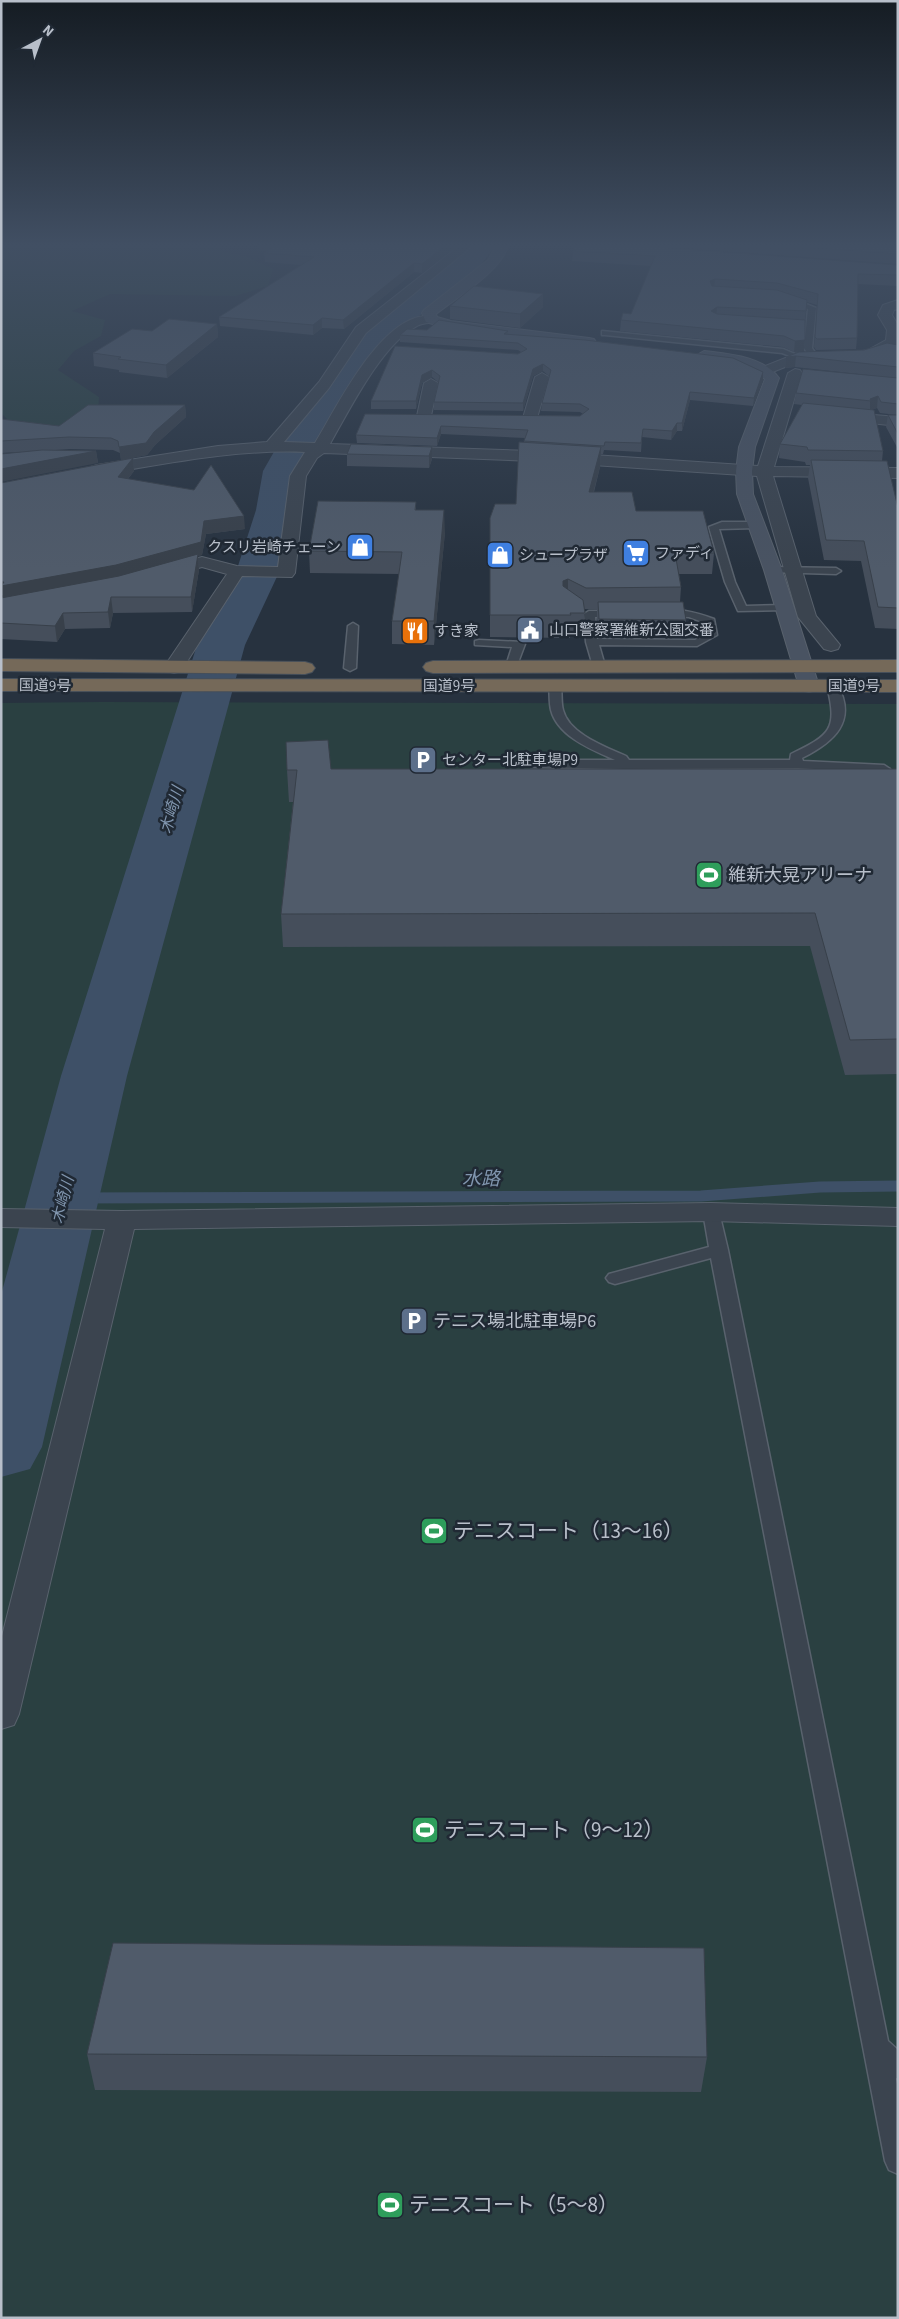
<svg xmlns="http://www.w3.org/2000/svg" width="899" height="2319" font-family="'Source Sans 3','Noto Sans JP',sans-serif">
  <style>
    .green { fill: #2a4041 }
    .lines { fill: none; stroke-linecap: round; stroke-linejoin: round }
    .stream { stroke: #3e5067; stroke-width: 11 }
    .river { fill: #3e5067; fill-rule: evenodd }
    .lane-casing { stroke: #59626d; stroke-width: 3 }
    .street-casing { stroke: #59626d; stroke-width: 2 }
    .secondary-casing { stroke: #59626d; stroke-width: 2 }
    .highway-casing { stroke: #464f5a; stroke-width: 2 }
    .lane { fill: #3b444f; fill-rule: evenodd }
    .street { fill: #3b444f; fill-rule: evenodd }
    .secondary { fill: #495362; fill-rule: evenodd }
    .highway { fill: #756959; fill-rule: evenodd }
    .wall { fill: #454e5b }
    .shaded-wall { fill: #38404a }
    .building { fill: #505b6a; stroke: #38404a }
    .labels { text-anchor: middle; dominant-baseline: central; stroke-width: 5; stroke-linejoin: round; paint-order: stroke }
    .far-poi-label { font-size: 15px; fill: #b8bfca; stroke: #202934; text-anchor: start }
    .far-street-label { font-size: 15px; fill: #b8bfca; stroke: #202934 }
    .far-water-label { font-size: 16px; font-style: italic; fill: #8196af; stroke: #202934 }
    .poi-label { font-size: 18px; fill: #b8bfca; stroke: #202934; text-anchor: start }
    .water-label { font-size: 19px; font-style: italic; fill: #8196af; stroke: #202934 }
    .near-poi-label { font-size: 21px; fill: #b8bfca; stroke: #202934; text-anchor: start }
  </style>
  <rect width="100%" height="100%" fill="#27323f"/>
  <g class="green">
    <polygon points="1,246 221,246 220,251 245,256 273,269 268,286 235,296 110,294 72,311 105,320 101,336 74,351 58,370 99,397 98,413 50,429 8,420 1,413"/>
    <polygon points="103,702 898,704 898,2318 1,2318 1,703"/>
  </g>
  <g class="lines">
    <polyline class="stream" points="63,1198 701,1196 820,1187 898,1186"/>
    <polygon class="river" points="464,246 495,246 477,270 413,321 377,356 319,443 303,471 298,510 282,566 245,645 127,1076 42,1447 30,1469 1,1477 1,1295 61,1076 197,645 238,566 256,510 263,471 279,443 352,342 389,307 455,256"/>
    <g class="lane-casing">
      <g id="lane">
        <polygon points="782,297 788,297 816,308 812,348 818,357 817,359 811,359 804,348 808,309 782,301"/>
        <polygon points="602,331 783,349 802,357 798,359 782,353 605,335 602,335"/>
        <polygon points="722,522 756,522 761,525 756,528 719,529 735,582 746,606 784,605 788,606 788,610 738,611 725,582 709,527"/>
        <polygon points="773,567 836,568 841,571 836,574 769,572 769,568"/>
        <path d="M589 611H619L624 614 619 617H595L597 639 695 640 706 634 705 623 689 617 659 616 658 614C669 604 701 614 714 619L717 635 697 646 599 645 605 666 599 669 593 666 586 642 584 614Z"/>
        <polygon points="353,623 358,626 356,668 350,671 344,668 348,626"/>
        <polygon points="479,640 523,642 525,644 516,668 512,669 506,666 512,647 475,645 475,641"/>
        <path d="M555 683 561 686C562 694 561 703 563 710 569 734 606 747 626 756L629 760H790L791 754C830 735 838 730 827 686L829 684H837C858 721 834 742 802 758L803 761 884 765 890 769 884 773 798 768 624 769 531 767 529 764 535 760H615C593 750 558 737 551 710 549 702 550 694 549 686Z"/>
        <polygon points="711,1207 717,1208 719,1212 728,1250 888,2041 898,2050 898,2079 896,2078 898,2090 898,2174 889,2170 885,2161 711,1258 615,1284 609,1282 606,1278 609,1274 709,1247 703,1212 705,1208"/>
      </g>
    </g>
    <g class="street-casing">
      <g id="street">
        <path d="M459 246H472L366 333 329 388 284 442 315 443C337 407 378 321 424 316 430 315 434 314 438 319L436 322C430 323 422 323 417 326 382 344 350 409 330 444L533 451 758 466 788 373 795 369 800 370 802 373 774 467 898 468V478L773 476 816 616 840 645 838 649 831 651 824 649 798 617 757 476 533 461 324 453 317 458 306 476 295 573 292 577 242 576 181 671 174 673 167 671 164 667 227 574 202 567 162 578 156 577 153 573 156 569 202 557 237 566 278 567 290 476 305 452C235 449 166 464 97 475L91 473 89 470 91 467 97 465 218 446 267 442 319 382 356 327Z"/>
        <polygon points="898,300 898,309 894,310 892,315 898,325 897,345 877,357 851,359 849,356 851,353 868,350 886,340 887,330 878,315 883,305"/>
        <polygon points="798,353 814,353 821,357 814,361 800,361 765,375 758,371 760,368"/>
        <polygon points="542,373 549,377 537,418 530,422 525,421 523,418 535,377"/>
        <polygon points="431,379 438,383 431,416 424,420 417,416 424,383"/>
        <polygon points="838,412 898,417 898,426 833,419 831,416 833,413"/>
        <polygon points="711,1203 898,1208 898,1226 711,1221 134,1229 19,1714 14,1725 1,1729 1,1640 105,1229 1,1227 1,1209 122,1211"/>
      </g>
    </g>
    <g class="secondary-casing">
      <g id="secondary">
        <path d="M496 246H508C501 271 456 298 436 314L437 317 451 321 589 338 594 339 596 342 594 345 589 346 449 329 426 322 422 313 424 310 488 260Z"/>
        <path d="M704 351C728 354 763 356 779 378L755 447 752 471 753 494 782 570 819 686 816 690 809 692 802 690 799 686 764 570 737 494 736 471 739 447 765 379 744 367 699 358 697 355Z"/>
      </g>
    </g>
    <g class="highway-casing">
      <g id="highway">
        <polygon points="1,659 305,662 312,664 315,668 312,672 305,674 1,671"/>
        <polygon points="898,660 898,672 433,673 426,671 423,667 426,663 433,661"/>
        <polygon points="1,679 898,680 898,692 1,691"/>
      </g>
    </g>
    <use href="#lane" class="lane"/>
    <use href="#street" class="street"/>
    <use href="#secondary" class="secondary"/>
    <use href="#highway" class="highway"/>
  </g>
  <g class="wall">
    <polygon points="259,246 454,246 454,248 422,273 414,272 344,329 322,328 313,335 220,326 219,317 301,265 265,262 264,253 267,251 260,251"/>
    <polygon points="656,246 898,246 898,264"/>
    <polygon points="573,251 898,265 898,286 858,284 857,338 856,349 816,350 814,347 817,305 807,302 805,320 804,351 794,352 783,347 620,331 621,320 631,314 651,266 572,261"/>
    <polygon points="450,306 543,307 520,328 450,319"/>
    <polygon points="217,324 218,337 167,378 119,372 119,370 94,366 93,353 152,331"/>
    <polygon points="427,330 508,331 508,335 763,380 753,406 690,400 682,431 677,431 671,440 642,437 641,452 604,450 603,454 601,454 600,467 594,492 636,511 714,553 712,574 679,574 681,587 680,602 686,620 685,637 599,636 597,619 597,610 584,609 584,636 570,635 570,638 490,637 490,518 516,504 524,441 525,438 441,434 437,446 357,443 356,435 365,414 580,416 583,414 580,412 541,411 542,403 549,376 543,371 533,376 523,411 434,410 434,402 438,382 432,377 422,383 416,409 371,409 371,401 395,346 518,354 521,352 518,350 400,342 400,335"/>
    <polygon points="898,345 898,449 886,427 888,415 897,415 880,413 877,408 870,410 883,451 882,461 898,508 898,629 875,628 861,561 824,560 808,478 810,465 806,465 805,462 779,458 780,444 802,405 794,404 796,393 877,376 795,367 785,368 786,357 864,350"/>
    <polygon points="185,405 186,417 155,445 147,455 121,460 120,453 113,450 70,449 56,450 96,451 98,463 20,452 1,453 1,419 59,426"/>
    <polygon points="432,447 432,459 429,468 347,466 347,454"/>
    <polygon points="133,458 134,471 128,479 245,529 206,534 202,555 198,556 199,570 192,612 113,613 110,628 65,629 57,642 1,639 1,598 3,597 3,595 1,595 1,483"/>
    <polygon points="416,502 416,510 445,532 434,645 392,644 392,621 399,574 310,573 309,551"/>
    <polygon points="331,769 898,769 898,1074 845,1075 810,946 283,947 281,914 293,802 289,802 287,770"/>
    <polygon points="87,2054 707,2057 701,2092 95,2090"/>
  </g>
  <g class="shaded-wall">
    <polygon points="445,246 454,246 454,248 422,273 422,264"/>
    <polygon points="414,263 414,272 344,329 343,320"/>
    <polygon points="715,279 714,289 709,291 710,281"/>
    <polygon points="543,294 543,307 520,328 520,314"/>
    <polygon points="717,307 716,317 711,311"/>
    <polygon points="322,318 322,328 313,335 313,325"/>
    <polygon points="217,324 218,337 167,378 166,365"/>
    <polygon points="805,340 804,351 794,352 795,341"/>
    <polygon points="796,356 795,367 785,368 786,357"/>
    <polygon points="543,364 543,371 533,376 523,411 523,403 533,369"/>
    <polygon points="432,370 432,377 422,383 416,409 416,401 422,375"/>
    <polygon points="763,372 763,380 753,406 754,398"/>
    <polygon points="690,392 690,400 682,431 682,423"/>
    <polygon points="878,396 877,408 870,410 870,399"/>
    <polygon points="185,405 186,417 155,445 147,455 121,460 119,447 154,432"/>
    <polygon points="677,423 677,431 671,440 672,431"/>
    <polygon points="441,426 441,434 437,446 437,438"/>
    <polygon points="432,447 432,459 429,468 429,456"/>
    <polygon points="601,447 600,467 588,512 589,492"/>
    <polygon points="96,451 98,463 1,482 1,469"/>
    <polygon points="133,458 134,471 119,490 118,477"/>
    <polygon points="444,510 445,532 434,645 434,621"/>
    <polygon points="244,516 245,529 206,534 202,555 198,556 199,570 192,612 191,597 118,578 3,600 1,586 204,521"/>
    <polygon points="568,579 568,601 563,603 563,581"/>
    <polygon points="111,597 113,613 110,628 108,612"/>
    <polygon points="63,613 65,629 57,642 55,626"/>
  </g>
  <g class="building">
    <polygon points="273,246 445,246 422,264 414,263 343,320 322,318 313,325 219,317 314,257 264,253"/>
    <polygon points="575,246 642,246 898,265 898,275 858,274 857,338 817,339 815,337 818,294 777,283 715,279 710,281 712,286 777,290 807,300 806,311 717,307 711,311 717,314 805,320 805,340 795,341 784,336 621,320 623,313 631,314 655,256 573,251"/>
    <polygon points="789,246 898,246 898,254"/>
    <polygon points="474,286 543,294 520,314 450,306"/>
    <polygon points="169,319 217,324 166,365 118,359 121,357 93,353 132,329 152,331"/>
    <polygon points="439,320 508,331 504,334 585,340 733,358 763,372 754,398 690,392 682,423 677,423 672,431 643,429 641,443 605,442 604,446 524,441 528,430 441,426 437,438 356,435 365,414 580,416 589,409 580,404 542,403 551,370 543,364 533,369 523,403 434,402 440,376 432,370 422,375 416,401 371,401 395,346 518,354 527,349 518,343 400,335 407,329 427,330"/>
    <polygon points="887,343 898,345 898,367 796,356 786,357 799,352 864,350"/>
    <polygon points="803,369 898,378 898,404 881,402 878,396 870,399 871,401 796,393"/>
    <polygon points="803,403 874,410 883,451 808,450 807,447 780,444"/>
    <polygon points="88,405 185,405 154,432 146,443 119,447 118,441 111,438 69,437 1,441 1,419 59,426"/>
    <polygon points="888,415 898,415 898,434"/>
    <polygon points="519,442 601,447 589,492 632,492 636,511 703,511 714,553 675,553 681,587 586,588 568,579 563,581 563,586 583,600 585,613 570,613 571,615 490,615 490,518 495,504 516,504"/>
    <polygon points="351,444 432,447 429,456 347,454"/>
    <polygon points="42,450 96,451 1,469 1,454"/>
    <polygon points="133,458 118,477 194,490 211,465 244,516 204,521 201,542 116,565 1,586 4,582 1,582 1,483"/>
    <polygon points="811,460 887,461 898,508 898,608 878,607 864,541 826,540"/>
    <polygon points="318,501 416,502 415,510 444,510 434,621 392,621 402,552 309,551"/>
    <polygon points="198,554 191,597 111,597 108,612 63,613 55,626 1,623 1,598 119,576"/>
    <polygon points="598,602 683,602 686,620 599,619"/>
    <polygon points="328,740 331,769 898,769 898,1039 850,1040 815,913 281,914 297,770 287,770 286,742"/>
    <polygon points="113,1943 704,1948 707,2057 87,2054"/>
  </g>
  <linearGradient id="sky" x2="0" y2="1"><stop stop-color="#151c23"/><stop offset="0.43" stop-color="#414f63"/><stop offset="1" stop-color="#414f63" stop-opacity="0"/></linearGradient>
  <rect width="899" height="570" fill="url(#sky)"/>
  <defs>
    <g id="shop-square" transform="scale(1.4375)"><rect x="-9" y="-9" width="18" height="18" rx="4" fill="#3f7fe0" stroke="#202934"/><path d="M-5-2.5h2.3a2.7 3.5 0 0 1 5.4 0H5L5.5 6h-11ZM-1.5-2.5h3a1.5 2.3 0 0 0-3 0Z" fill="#fff"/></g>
    <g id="supermarket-square" transform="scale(1.4375)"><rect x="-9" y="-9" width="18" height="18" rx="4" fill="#3f7fe0" stroke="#202934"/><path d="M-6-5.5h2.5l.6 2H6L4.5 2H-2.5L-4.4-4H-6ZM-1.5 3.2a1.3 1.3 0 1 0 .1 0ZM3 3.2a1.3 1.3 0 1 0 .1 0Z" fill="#fff"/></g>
    <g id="civic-square" transform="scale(1.4375)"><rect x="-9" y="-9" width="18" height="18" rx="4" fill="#5c6f8a" stroke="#202934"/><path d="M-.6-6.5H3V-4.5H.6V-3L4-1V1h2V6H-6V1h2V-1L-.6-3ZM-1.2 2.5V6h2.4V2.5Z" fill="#fff"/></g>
    <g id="restaurant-square" transform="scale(1.4375)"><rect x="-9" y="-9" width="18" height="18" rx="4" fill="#e8710a" stroke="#202934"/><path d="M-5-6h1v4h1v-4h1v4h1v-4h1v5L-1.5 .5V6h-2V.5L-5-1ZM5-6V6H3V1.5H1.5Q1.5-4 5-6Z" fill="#fff"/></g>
    <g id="parking-square" transform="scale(1.4375)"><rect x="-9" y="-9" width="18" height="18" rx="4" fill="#5c6f8a" stroke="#202934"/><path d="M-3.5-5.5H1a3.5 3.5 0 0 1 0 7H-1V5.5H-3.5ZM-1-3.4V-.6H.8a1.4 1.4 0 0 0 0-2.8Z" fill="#fff"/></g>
    <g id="stadium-square" transform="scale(1.4375)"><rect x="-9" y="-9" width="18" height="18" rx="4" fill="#2e9e5b" stroke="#202934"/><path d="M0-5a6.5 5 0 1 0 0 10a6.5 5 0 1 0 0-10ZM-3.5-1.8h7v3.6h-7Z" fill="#fff"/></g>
  </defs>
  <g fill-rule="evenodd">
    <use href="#shop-square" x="360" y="547"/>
    <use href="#supermarket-square" x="636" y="553"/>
    <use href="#shop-square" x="500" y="555"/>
    <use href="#civic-square" x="530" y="630"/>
    <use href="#restaurant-square" x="415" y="631"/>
    <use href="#parking-square" x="423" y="760"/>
    <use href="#stadium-square" x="709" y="875"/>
    <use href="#parking-square" x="414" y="1321"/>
    <use href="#stadium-square" x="434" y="1531"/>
    <use href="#stadium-square" x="425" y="1830"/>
    <use href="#stadium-square" x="390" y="2205"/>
  </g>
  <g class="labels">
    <g class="far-poi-label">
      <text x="341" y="547" text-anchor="end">クスリ岩崎チェーン</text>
      <text x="655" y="553">ファディ</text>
      <text x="519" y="555">シュープラザ</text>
      <text x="549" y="630">山口警察署維新公園交番</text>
      <text x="434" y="631">すき家</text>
      <text x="442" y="760">センター北駐車場P9</text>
    </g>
    <g class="far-street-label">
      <text transform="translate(45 686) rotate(1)">国道9号</text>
      <text x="449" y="686">国道9号</text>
      <text x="854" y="686">国道9号</text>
    </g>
    <g class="far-water-label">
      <text transform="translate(172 810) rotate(-74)">木崎川</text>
      <text transform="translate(63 1200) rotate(-76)">木崎川</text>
    </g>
    <g class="poi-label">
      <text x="728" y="875">維新大晃アリーナ</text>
      <text x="433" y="1321">テニス場北駐車場P6</text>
    </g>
    <g class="water-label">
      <text x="481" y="1179">水路</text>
    </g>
    <g class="near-poi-label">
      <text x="453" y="1531">テニスコート（13～16）</text>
      <text x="444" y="1830">テニスコート（9～12）</text>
      <text x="409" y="2205">テニスコート（5～8）</text>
    </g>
  </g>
  <rect width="899" height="2319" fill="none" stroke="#b8bfca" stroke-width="5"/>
  <g transform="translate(40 40) rotate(41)" stroke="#202934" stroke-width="4" paint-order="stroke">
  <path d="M0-4L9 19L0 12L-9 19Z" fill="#b8bfca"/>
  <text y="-8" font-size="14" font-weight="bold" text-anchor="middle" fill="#b8bfca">N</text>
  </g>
</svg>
